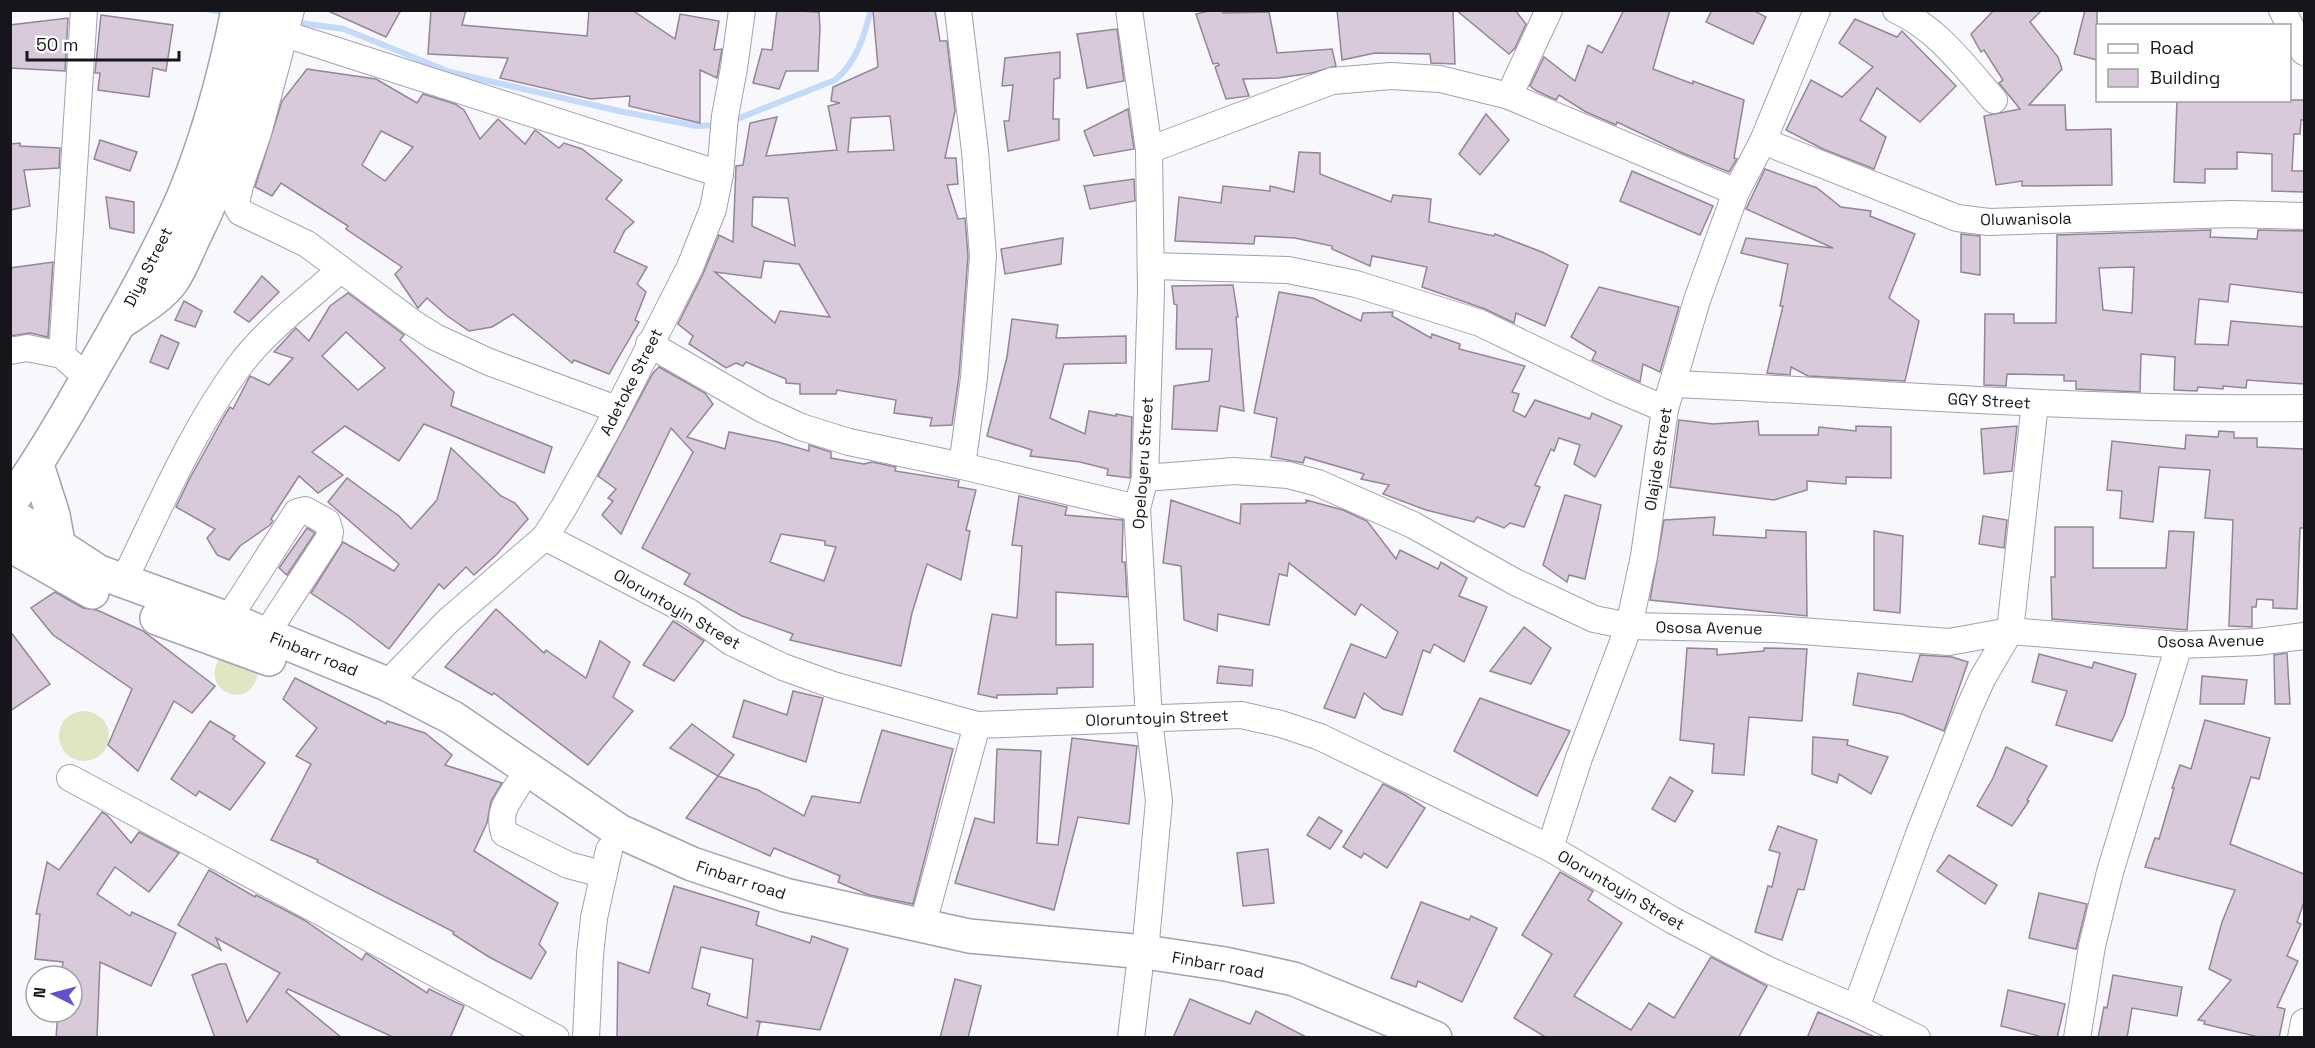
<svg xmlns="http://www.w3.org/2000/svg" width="2315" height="1048" font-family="'Space Grotesk',sans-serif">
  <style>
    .green { fill: #e0e6c2 }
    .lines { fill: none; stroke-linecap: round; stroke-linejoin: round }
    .stream { stroke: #c3dafb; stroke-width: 6 }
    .building { fill: #d8c9db; stroke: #938696; stroke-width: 1.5; fill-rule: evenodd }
    .minor-casing { stroke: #a3a0b4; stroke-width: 28 }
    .major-casing { stroke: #a3a0b4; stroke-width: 36 }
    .highway-casing { stroke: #a3a0b4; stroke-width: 36 }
    .minor { stroke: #fff; stroke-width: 26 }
    .major { stroke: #fff; stroke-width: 33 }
    .highway { stroke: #fff; stroke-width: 33 }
    .labels { text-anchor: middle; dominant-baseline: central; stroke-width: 4.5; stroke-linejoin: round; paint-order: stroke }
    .street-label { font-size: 16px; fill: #16151c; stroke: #fff }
  </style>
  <rect width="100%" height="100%" fill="#f8f7fc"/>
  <g class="green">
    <path d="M220 657 258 671C254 713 197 693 220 657Z"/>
    <circle cx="84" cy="736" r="25"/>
  </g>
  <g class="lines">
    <g class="stream">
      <polyline points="210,10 228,13"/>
      <polyline points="294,22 344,29 450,72 619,111 697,126 719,125"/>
      <path d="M732 121 835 80C857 62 864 36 871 10"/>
    </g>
  </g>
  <g class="building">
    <polygon points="326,10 401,10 386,37"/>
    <polygon points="431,10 466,10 462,25 587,36 589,10 632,10 675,39 680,14 719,21 714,50 722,49 717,78 700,70 700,123 629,106 630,96 591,99 500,78 508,58 428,54"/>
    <polygon points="777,10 819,12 820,28 818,71 786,71 779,89 753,83 762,49 772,50"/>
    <path d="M873 10H935L940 41H947L955 111 945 158H956L958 184 947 185 958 219 965 218 968 256 959 376 952 425 930 426 932 418 894 413 896 400 837 390 836 394H800V384L786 383V379L746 362 743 366 736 363 726 368 689 344 693 336 678 324 703 274 719 235 733 242 736 166 743 165 750 123 777 117 766 156 837 150 828 106 840 103 831 101 833 87 878 67ZM890 116 894 150 848 152 851 118ZM753 197 788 198 795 246 752 226ZM764 261 799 264 830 317 780 311 775 323 715 272 761 278Z"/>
    <polygon points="1213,10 1222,10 1223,13 1269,12 1277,53 1332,49 1336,66 1312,73 1278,78 1243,79 1249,96 1226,99 1215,67 1219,65 1218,63 1213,64 1196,14"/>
    <polygon points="1337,10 1453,10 1455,64 1431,63 1430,54 1375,53 1342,60"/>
    <polygon points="1456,10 1515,10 1526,24 1515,48 1509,54"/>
    <polygon points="1624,10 1670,10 1653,69 1693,84 1693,81 1744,100 1734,158 1737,159 1729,172 1680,152 1617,122 1616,125 1586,112 1559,95 1556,100 1537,91 1530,86 1544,57 1575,81 1588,45 1602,53"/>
    <polygon points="1712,10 1753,10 1766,17 1753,44 1706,22"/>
    <polygon points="1994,10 2042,10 2030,22 2058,57 2062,69 2029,105 2065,105 2066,130 2111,129 2112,185 2022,186 2022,181 1996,185 1984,116 2020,109 1999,83 2003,80 1984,50 1981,52 1971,34"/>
    <polygon points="2085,10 2097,10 2097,60 2074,54"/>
    <polygon points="101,15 173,25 166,71 153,68 149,97 98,90 100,73 95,73"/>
    <polygon points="68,18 65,71 10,68 10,25"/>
    <polygon points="1855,19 1897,37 1902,31 1956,86 1920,122 1877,88 1860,120 1886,137 1874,169 1823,149 1786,130 1811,80 1842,97 1873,67 1839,43"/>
    <polygon points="1117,29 1124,81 1087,88 1077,34"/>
    <polygon points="1060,52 1060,78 1054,79 1053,119 1059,119 1059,140 1008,151 1004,121 1009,121 1013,85 1002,86 1005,58"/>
    <path d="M307 69 376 79 417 103 423 94 455 104 464 110 480 139 498 119 525 144 535 130 559 148 564 143 582 149 622 180 606 199 634 222 625 230 614 252 647 267 637 284 646 292 635 320 639 322 609 374 574 360 572 363 513 314 492 327 469 331 446 315 427 298 418 308 395 274 402 267 346 229 348 226 281 183 272 196 255 187 282 101ZM381 131 413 147 385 181 362 165Z"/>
    <polygon points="2177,100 2304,100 2304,120 2301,120 2300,134 2294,134 2292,171 2304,171 2304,192 2272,191 2272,154 2237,152 2237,169 2205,169 2205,183 2174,182"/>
    <polygon points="1128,109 1134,149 1094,156 1084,131"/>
    <polygon points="1486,114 1509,140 1480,175 1459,154"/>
    <polygon points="100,140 137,152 130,171 94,159"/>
    <polygon points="20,143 20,146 60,148 59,168 24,170 30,206 10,210 10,144"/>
    <polygon points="1299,152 1320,153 1320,174 1391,202 1393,195 1431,199 1429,222 1494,236 1495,234 1542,252 1568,265 1545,326 1516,313 1514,323 1485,309 1422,287 1427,267 1372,256 1370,266 1332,249 1332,246 1295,238 1255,236 1254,244 1175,241 1179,197 1221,203 1223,186 1270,191 1270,186 1294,192"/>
    <polygon points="1765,169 1817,188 1841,207 1871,211 1870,216 1915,234 1889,298 1919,321 1905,381 1808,376 1791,367 1790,375 1767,373 1783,306 1780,306 1788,264 1741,253 1746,238 1833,248 1746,209"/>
    <polygon points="1632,171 1713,206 1700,235 1620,201"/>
    <polygon points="1134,179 1135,201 1090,209 1084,186"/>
    <polygon points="106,197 134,202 134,233 110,228"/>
    <path d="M2211 230 2210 237 2257 239 2258 230 2304 231V293L2230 284 2228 302 2199 299 2195 344 2228 345 2231 321 2304 327V384L2247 380 2246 388 2223 386V389L2198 387 2197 391 2174 390 2175 357 2141 354 2140 392 2076 389V381H2064V375L2007 374 2006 386 1984 385 1985 314H2014V323H2056L2057 235ZM2134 267 2132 313 2103 310 2099 268Z"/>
    <polygon points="1961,234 1980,236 1980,275 1961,272"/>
    <polygon points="1063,238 1061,264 1005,274 1001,249"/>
    <polygon points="53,262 48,337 30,333 10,336 10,268"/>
    <polygon points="262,276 279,292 249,322 234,312"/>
    <polygon points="1233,285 1238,317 1236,317 1244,411 1220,406 1217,431 1172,429 1174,386 1209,381 1212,349 1176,349 1177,305 1174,304 1172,286"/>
    <polygon points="1599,287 1679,307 1660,372 1643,364 1640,382 1592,360 1596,352 1571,337"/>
    <polygon points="1279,292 1313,298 1361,321 1363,313 1393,312 1392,316 1431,338 1432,334 1460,344 1459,349 1525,366 1512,392 1519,394 1513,411 1525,417 1535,400 1590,419 1592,413 1622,426 1595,477 1574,464 1580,445 1559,438 1554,451 1551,449 1535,485 1540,487 1524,527 1510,523 1504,528 1477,517 1474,522 1426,510 1383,494 1389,485 1361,479 1364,474 1305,457 1303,463 1271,457 1277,418 1254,413"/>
    <path d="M348 293 404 335 400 340 454 392 451 406 552 447 544 473 424 424 399 461 345 426 312 452 343 475 318 493 299 476 271 519 273 521 270 525 240 546 229 560 217 555 207 538 215 529 176 507 190 478 225 415 230 407 233 409 250 376 269 385 293 358 274 352 296 328 309 341 330 306ZM346 332 385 368 358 390 322 356Z"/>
    <polygon points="184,301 202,311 195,327 175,320"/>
    <polygon points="1012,319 1058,325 1056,338 1126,336 1126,363 1064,364 1050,418 1085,434 1089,411 1116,416 1116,414 1132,417 1130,478 1107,475 1108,469 1080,462 1030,456 1032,450 987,436 1007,357"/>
    <polygon points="161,335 179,343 168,369 150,362"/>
    <path d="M659 367 705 393 713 404 687 437 725 449 729 432 778 442 809 451V445L831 452V458L864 464 872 462 896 467 895 471 959 481 958 487 976 490 966 530 970 531 961 580 927 564 912 613 901 666 790 640 793 634 742 616 684 584 690 574 642 548 693 452 671 428 621 534 602 515 613 501 608 498 616 489 598 476 653 373ZM781 534 825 541V545L836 547 824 581 770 562Z"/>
    <polygon points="1679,420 1713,424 1758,421 1759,435 1818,435 1819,427 1856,431 1856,426 1891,427 1891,478 1846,477 1846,484 1807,481 1807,490 1774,500 1670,487"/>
    <polygon points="2017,426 2012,471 1984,474 1981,429"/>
    <polygon points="2219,431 2234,432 2234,438 2257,438 2257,447 2304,449 2304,528 2300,528 2297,609 2273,608 2273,600 2257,599 2256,607 2252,607 2252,627 2229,626 2233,520 2205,518 2210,470 2159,467 2153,522 2120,518 2122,491 2107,490 2112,441 2185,449 2186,435 2218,437"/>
    <polygon points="451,448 501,496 515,503 528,519 497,554 474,575 466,567 444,589 439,584 389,649 350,619 311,593 343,542 394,571 399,564 328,502 347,478 399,516 411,529 437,500"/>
    <polygon points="1565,495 1601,505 1585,579 1569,575 1567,582 1543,565"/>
    <polygon points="1019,496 1067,507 1065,515 1123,520 1122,562 1125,562 1127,597 1056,592 1056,645 1093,644 1093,687 1057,688 1057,694 997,695 997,698 978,694 992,614 1017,618 1022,546 1012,545"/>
    <polygon points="1171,500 1240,524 1241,504 1306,503 1306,500 1343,510 1367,521 1396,559 1400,550 1438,569 1441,562 1467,578 1459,596 1487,607 1464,662 1434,644 1430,653 1423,650 1402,715 1383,709 1364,693 1355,718 1324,708 1351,644 1386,658 1398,632 1361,604 1355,615 1289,563 1287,576 1279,574 1269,625 1218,614 1217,631 1184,620 1181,566 1163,563"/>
    <polygon points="1983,516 2007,520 2004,548 1979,544"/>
    <polygon points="1715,517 1713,535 1766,538 1766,530 1806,532 1807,616 1650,600 1664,520"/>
    <polygon points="2055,527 2093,527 2093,568 2166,568 2169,531 2194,532 2187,630 2052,619 2051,577 2055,577"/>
    <polygon points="307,528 315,533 287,575 279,568"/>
    <polygon points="1874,531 1903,536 1900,613 1874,610"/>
    <polygon points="55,592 83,608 97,610 143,631 215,686 192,713 174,701 138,771 108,745 132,689 53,635 31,608"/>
    <polygon points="496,609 544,653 546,650 586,678 600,641 630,662 613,697 633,711 588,765 494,693 492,695 445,667"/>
    <polygon points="673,621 704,641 674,681 643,665"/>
    <polygon points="1524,627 1551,648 1531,684 1490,671"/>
    <polygon points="10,631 50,684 10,711"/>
    <polygon points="1687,648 1717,649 1717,655 1764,651 1764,648 1807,649 1802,721 1749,717 1744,775 1712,773 1714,744 1680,740"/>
    <polygon points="2287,653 2290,704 2275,704 2274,655"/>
    <polygon points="2039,654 2092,668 2094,662 2136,674 2124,716 2112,741 2056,725 2067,691 2032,682"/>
    <polygon points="1920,655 1952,657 1968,662 1944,731 1902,714 1853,705 1858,673 1912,682"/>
    <polygon points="1219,666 1253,670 1252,686 1217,683"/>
    <polygon points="2202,676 2247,680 2244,704 2200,704"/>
    <polygon points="295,678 386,724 387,721 425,733 452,755 445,765 502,783 491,801 487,823 474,851 558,903 539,944 546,952 531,979 489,957 453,934 454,932 317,862 318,860 271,840 311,764 296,756 317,728 283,699"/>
    <polygon points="793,691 823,698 806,762 733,737 744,700 787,715"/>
    <polygon points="1480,698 1570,731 1537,796 1454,751"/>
    <polygon points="2205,720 2270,738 2259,779 2251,777 2230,844 2304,874 2304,902 2297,922 2301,924 2287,956 2298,961 2277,1007 2285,1009 2279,1038 2263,1038 2204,1024 2205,1021 2198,1020 2231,980 2209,969 2222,922 2235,890 2145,867 2155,838 2159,839 2174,788 2172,788 2180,765 2191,769"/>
    <polygon points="210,721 235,736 233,739 265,763 230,810 199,791 196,796 171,779"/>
    <polygon points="692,724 734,755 718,776 670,748"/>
    <polygon points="882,730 953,749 913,904 869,895 838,882 840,876 774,848 770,856 686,818 718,776 758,790 804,816 812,796 860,803"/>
    <polygon points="1813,737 1848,740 1847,745 1888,757 1871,794 1839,774 1837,783 1812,774"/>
    <polygon points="1072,738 1137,746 1129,824 1078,817 1054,910 955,883 975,818 994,823 997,749 1041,751 1037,843 1058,845"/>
    <polygon points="2006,747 2047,766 2027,800 2029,801 2012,826 1977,806 1993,778"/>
    <polygon points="1670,777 1693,791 1675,822 1652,809"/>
    <polygon points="1383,784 1405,795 1425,808 1387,868 1364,853 1361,858 1343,847"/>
    <polygon points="102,812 107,815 131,843 139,832 179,853 149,892 115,867 97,894 130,916 132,912 176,933 151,986 100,962 97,1038 56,1038 58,1012 72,1012 72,976 61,976 63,962 35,959 40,914 36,914 47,862 59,870"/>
    <polygon points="1319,817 1342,831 1330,849 1307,835"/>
    <polygon points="1778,826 1817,840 1804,890 1798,889 1782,940 1755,932 1768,886 1772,887 1780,853 1769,850"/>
    <polygon points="1268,849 1274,903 1243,906 1237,853"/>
    <polygon points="1949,855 1997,885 1985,904 1937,871"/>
    <polygon points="209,870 255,897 256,895 304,920 362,960 366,953 427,993 429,989 464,1006 450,1038 395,1038 288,989 286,992 342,1038 215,1038 192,975 219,964 226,964 247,1022 280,973 216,938 221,950 178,925"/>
    <polygon points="1560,872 1593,891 1588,900 1622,923 1574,996 1631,1030 1649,1003 1674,1018 1711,957 1767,986 1738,1038 1547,1038 1514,1018 1552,954 1522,935"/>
    <path d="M674 886 759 912 756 925 810 943 812 936 848 949 820 1030 756 1021 760 1022 757 1038H617L618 962 649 973ZM701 947 753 959 747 1018 707 1005 710 994 692 988Z"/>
    <polygon points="2039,893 2087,904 2076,949 2029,938"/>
    <polygon points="1421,902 1469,920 1471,916 1497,928 1462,1002 1418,981 1416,987 1391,978"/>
    <polygon points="2113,975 2182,987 2177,1016 2132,1008 2127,1038 2098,1038 2104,1007 2107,1008"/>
    <polygon points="955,979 981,986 968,1038 940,1038"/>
    <polygon points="2008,990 2065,1004 2057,1038 2046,1038 2001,1026"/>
    <polygon points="1190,999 1250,1024 1256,1011 1308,1038 1173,1038"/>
    <polygon points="1818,1012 1877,1038 1807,1038"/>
  </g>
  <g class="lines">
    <g class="minor-casing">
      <g id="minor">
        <polyline points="291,10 258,133 240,185 236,204 240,212 307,244 413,323 435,337 489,362 616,409"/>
        <polyline points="958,10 975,151 983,256 974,378 962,466"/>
        <polyline points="1129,10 1149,150 1151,291 1145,478 1137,508 1149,720 1159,801 1145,952"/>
        <path d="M1896 10C1937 28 1965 67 1994 100"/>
        <polyline points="2282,10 2304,52"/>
        <polyline points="285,34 720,174"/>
        <polyline points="1509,96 1549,10"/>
        <polyline points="1763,141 1957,218 1989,222 2232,214 2304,216"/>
        <polyline points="1149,150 1332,81 1391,76 1440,79 1509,96 1736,192"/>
        <polyline points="1152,266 1288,270 1356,284 1480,323 1611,386 1665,409"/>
        <polyline points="649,344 762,409 801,427 849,442 962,466 1137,508"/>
        <polyline points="10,351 27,348 62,355 74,366"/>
        <polyline points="62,355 84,10"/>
        <path d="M1674 384C1884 393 2094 411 2304 408"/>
        <polyline points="1145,478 1234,471 1288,475 1318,483 1413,525 1515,582 1594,619 1629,626 1774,629 1949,642 2010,631 2179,645 2257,642 2304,636"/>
        <polyline points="545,537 689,612 731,642 783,667 833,685 977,725 1241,715 1281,724 1320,737 1550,848 1672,920 1766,969 1856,1008 1917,1038"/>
        <path d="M123 582C159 509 191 431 240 365 267 329 307 300 340 270"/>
        <polyline points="221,635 228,619 297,512 305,510 327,522 330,532 329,538 257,648"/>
        <polyline points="387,684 448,621 545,537 564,507 607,430 690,267 713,209 720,174 725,116 734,68 742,10"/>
        <polyline points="70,778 556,1038"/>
        <path d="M518 785C507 802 498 812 504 833L568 865 602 874"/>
        <polyline points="1550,848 1579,758 1629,626 1644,556 1665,409 1697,300 1736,192 1763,141 1817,10"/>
        <polyline points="922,927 977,725"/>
        <polyline points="1856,1008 1919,834 1969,708 1982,679 2010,631 2035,403"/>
        <polyline points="586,1038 590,955 594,918 609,850"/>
        <polyline points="1131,1038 1139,972"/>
        <polyline points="2077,1038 2092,946 2110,872 2179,645"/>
        <polyline points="2301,1038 2304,1022"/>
      </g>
    </g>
    <g class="major-casing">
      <g id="major">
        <polyline points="37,465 53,515 59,548"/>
        <path d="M10 503C42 458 69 411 96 363 127 310 158 255 183 198 208 138 225 75 238 10"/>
        <polyline points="10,514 99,572 228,619 387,684 453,718 619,831 692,864 785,895 969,936 1145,952 1225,964 1294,979 1435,1038"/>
        <polyline points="10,545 92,592"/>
        <polyline points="157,618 269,659"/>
      </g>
    </g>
    <g class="highway-casing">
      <path id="highway" d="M118 324C136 311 159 299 172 281 180 270 186 254 192 241 229 168 249 90 265 10"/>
    </g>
    <use href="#minor" class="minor"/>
    <use href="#major" class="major"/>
    <use href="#highway" class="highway"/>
  </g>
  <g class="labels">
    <g class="street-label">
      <text transform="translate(2026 219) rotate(-1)">Oluwanisola</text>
      <text transform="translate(148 267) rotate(-63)">Diya Street</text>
      <text transform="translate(631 382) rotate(-63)">Adetoke Street</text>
      <text transform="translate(1989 401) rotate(3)">GGY Street</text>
      <text transform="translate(1658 459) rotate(-81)">Olajide Street</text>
      <text transform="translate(1143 463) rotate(-86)">Opeloyeru Street</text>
      <text transform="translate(677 609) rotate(30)">Oloruntoyin Street</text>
      <text transform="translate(1709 628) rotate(1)">Ososa Avenue</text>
      <text transform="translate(2211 641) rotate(-1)">Ososa Avenue</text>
      <text transform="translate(314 654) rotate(22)">Finbarr road</text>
      <text transform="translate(1157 718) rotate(-2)">Oloruntoyin Street</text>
      <text transform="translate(741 880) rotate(18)">Finbarr road</text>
      <text transform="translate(1621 890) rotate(30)">Oloruntoyin Street</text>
      <text transform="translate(1218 965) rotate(10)">Finbarr road</text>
    </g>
  </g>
  <rect width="2315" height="1048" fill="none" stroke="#16151c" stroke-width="24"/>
  <rect x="2096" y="24" width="195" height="78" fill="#ffffff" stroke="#a2a1a4" stroke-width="1.5"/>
  <rect x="2108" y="44" width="30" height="9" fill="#ffffff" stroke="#a2a1a4" stroke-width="1.5"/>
  <text x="2150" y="54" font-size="18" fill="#16151c">Road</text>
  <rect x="2108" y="69" width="30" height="18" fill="#d8c9db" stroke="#a2a1a4" stroke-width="1.5"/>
  <text x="2150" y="84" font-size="18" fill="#16151c">Building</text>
  <g transform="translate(54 994) rotate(276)"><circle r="28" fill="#ffffff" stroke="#a2a1a4" stroke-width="1.5"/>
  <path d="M0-4.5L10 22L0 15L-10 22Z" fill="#5f53cb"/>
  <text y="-9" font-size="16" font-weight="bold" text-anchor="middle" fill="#16151c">N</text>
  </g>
  <path d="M27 51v9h152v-9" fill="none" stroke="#16151c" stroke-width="3"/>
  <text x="36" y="51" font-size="18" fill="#16151c" stroke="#ffffff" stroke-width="4.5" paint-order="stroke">50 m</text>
</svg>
